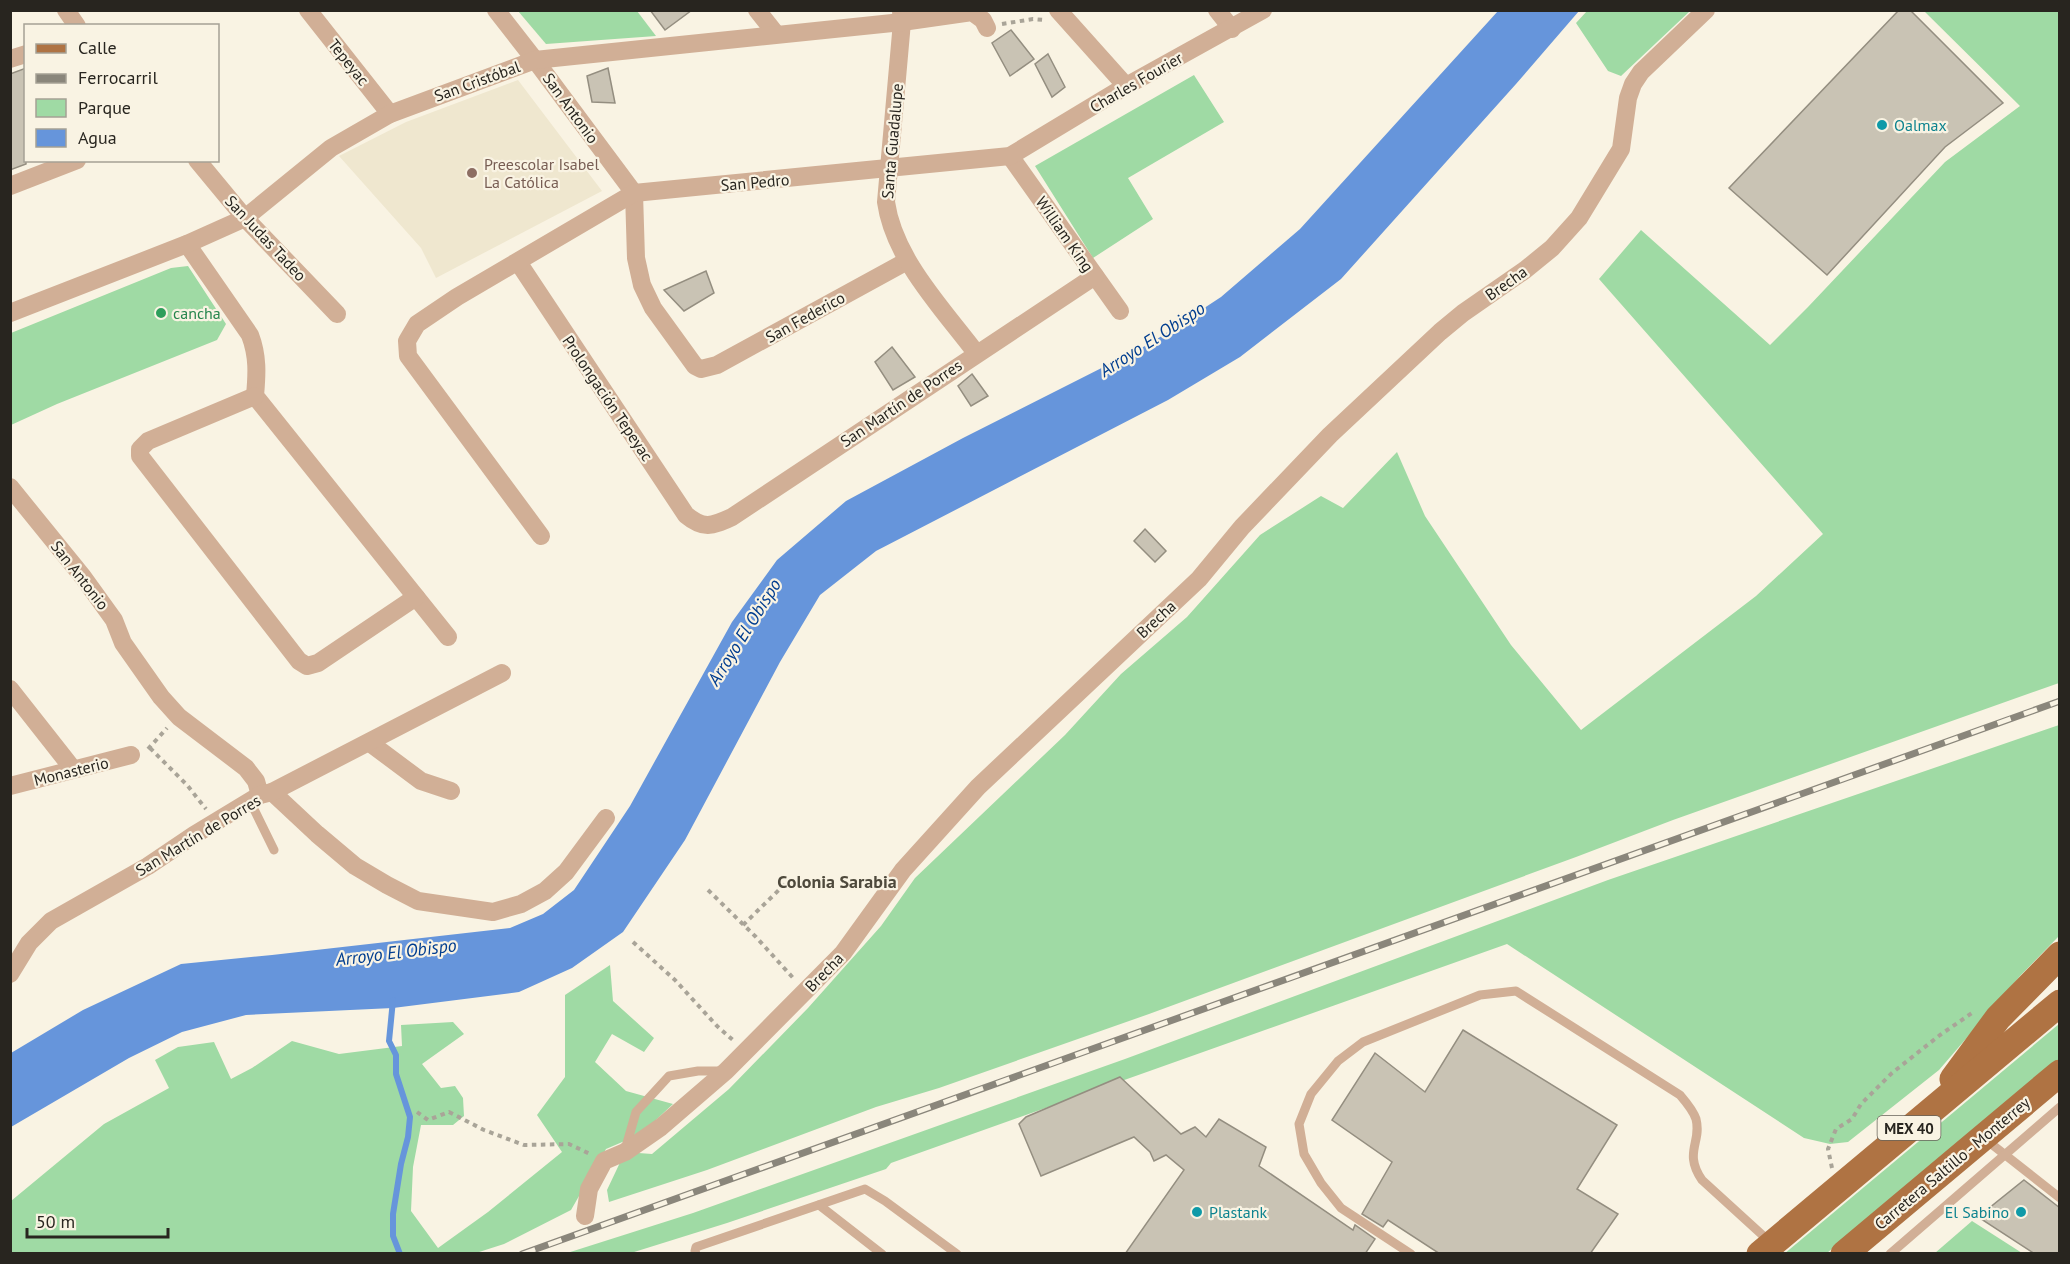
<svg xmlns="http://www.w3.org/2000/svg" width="2070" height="1264" font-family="'PT Sans',sans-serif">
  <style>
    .built { fill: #efe7cf }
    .green { fill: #9fdaa4 }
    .water { fill: #6695db }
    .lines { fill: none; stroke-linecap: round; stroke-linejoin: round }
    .stream { stroke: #6695db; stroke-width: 6 }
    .building { fill: #c9c3b4; stroke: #948e80; stroke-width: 1.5 }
    .path { stroke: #a9a498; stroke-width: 4; stroke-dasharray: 4.5 4.5; stroke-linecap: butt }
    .lane { stroke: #d1af96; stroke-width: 9 }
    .street { stroke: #d1af96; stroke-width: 18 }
    .primary { stroke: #af7343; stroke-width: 27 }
    .rail-casing { stroke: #8a867b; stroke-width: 7 }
    .rail { stroke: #f9f3e3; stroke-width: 4.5; stroke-dasharray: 14; stroke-linecap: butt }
    .culture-dot { fill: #0f9aa8; stroke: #f9f3e3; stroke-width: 2 }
    .education-dot { fill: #8d6e63; stroke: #f9f3e3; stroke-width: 2 }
    .leisure-dot { fill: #2e9e5b; stroke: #f9f3e3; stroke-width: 2 }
    .labels { text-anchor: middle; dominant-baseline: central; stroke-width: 4.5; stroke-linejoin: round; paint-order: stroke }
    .shield { fill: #f9f3e3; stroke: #67635a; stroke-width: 1.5 }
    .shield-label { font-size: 15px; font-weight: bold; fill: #28251f }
    .street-label { font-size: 16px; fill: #28251f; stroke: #f9f3e3 }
    .culture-label { font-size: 16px; fill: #0d838f; stroke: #f9f3e3; text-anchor: start }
    .education-label { font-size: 16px; fill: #785e54; stroke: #f9f3e3; text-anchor: start }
    .leisure-label { font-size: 16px; fill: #27864d; stroke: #f9f3e3; text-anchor: start }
    .water-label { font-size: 18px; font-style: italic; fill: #003d8f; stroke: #f9f3e3 }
    .neighbourhood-label { font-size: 18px; font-weight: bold; fill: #4e493c; stroke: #f9f3e3 }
  </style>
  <rect width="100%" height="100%" fill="#f9f3e3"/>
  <polygon class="built" points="518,80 602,191 436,278 421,248 339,156 406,122"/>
  <g class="green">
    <polygon points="518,11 637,11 656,36 546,44"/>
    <polygon points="1587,11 1587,10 1690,11 1621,76 1608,71 1576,23"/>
    <polygon points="1924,11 2059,11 2059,683 1673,820 1576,857 1149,1014 939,1088 876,1107 707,1170 609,1202 607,1190 625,1152 652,1154 729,1089 808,1008 881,926 915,878 1065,735 1121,674 1187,617 1260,535 1321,496 1343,508 1397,452 1425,516 1511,645 1581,730 1756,596 1823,534 1599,279 1641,230 1770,345 1808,307 1945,162 2020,106"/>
    <polygon points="1194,75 1224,122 1128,178 1153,219 1093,258 1035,166"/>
    <polygon points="188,266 226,324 217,340 57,404 11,425 11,333 171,268"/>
    <polygon points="2059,725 2059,936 2020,976 1939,1070 1848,1142 1830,1144 1804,1138 1507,944 891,1163 886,1169 727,1223 631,1253 564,1254 693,1213 1125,1059 1608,880"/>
    <polygon points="610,965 613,1001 654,1038 644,1052 612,1034 595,1062 626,1091 673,1104 641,1134 606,1149 571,1210 504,1244 476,1253 11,1254 11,1201 104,1124 169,1088 155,1060 178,1047 214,1042 231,1079 252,1068 292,1041 339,1054 402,1046 401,1025 453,1022 464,1034 422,1064 441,1088 455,1086 463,1098 464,1116 453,1125 421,1125 413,1167 411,1211 438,1248 488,1212 562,1152 537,1115 565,1077 565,995"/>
    <polygon points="2059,1024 2059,1059 1827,1253 1784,1254"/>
    <polygon points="1972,1221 2022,1253 1935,1253"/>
  </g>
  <polygon class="water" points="1498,11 1579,11 1516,84 1341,279 1240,357 1168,400 876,551 820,595 780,662 685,840 623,932 572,968 519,992 393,1008 246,1015 182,1032 129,1058 11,1127 11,1053 83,1010 181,964 272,955 510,928 543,914 574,890 630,806 732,622 777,560 846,501 963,438 1151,343 1221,297 1300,229"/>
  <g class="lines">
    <polyline class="stream" points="393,1000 389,1041 396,1055 396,1074 410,1117 408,1137 401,1164 393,1214 393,1236 400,1254"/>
  </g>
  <g class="building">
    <polygon points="650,10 692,10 665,30"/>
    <polygon points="1899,10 1910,10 2003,103 1945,147 1827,275 1729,188"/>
    <polygon points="1011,30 1034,59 1010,76 992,43"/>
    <polygon points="1048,54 1065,87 1052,97 1035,64"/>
    <polygon points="26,68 26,164 10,170 10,74"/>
    <polygon points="608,68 615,103 592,102 587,76"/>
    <polygon points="706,271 714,293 684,311 664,290"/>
    <polygon points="892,347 915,377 893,390 875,362"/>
    <polygon points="972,374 988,396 971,406 958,386"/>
    <polygon points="1145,529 1166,551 1155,562 1134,541"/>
    <polygon points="1463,1030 1617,1125 1577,1189 1618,1214 1590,1254 1440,1254 1388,1220 1383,1227 1362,1214 1392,1162 1332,1120 1375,1053 1425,1092"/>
    <polygon points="1120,1077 1181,1134 1195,1127 1206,1137 1219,1119 1266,1147 1259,1166 1353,1230 1355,1225 1375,1239 1365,1254 1125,1254 1184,1170 1166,1155 1154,1161 1150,1152 1134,1137 1041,1176 1019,1124 1026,1117"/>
    <polygon points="2024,1180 2060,1208 2060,1254 2035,1254 1978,1217"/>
  </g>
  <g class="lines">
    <g class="path">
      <polyline points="1002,24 1033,19 1045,20"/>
      <polyline points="150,748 187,785 206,809"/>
      <polyline points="148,749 167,728"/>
      <polyline points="708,890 756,937 795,980"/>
      <polyline points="743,925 785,884"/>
      <polyline points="633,942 675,980 717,1026 734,1041"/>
      <polyline points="417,1112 428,1120 449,1112 484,1130 524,1145 569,1144 590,1154"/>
      <polyline points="1832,1168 1828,1149 1836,1129 1852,1119 1861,1104 1892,1073 1940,1035 1972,1013"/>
    </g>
    <g class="lane">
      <polyline points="250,801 274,850"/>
      <polyline points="1985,1139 2060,1198"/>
      <polyline points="625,1150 636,1112 669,1076 698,1071 723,1071"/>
      <polyline points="819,1205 882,1254"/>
      <polyline points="696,1254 695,1251 696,1247 865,1189 885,1201 957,1254"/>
      <path d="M1411 1254 1341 1208 1321 1183 1304 1154 1299 1124 1311 1094 1338 1061 1363 1042 1480 995 1516 991 1680 1095C1686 1102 1693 1110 1696 1119 1702 1143 1683 1152 1702 1180L1770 1242"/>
      <polyline points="1890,1254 2060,1107"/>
    </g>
    <g class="street">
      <polyline points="66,10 77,26"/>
      <polyline points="308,10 390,114"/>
      <polyline points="496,10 535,60 634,193 636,258 642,285 653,308 695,366 701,369 717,365 907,261"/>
      <polyline points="757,10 776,34"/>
      <polyline points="1058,10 1126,86"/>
      <polyline points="1217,10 1232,29"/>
      <path d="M901 11 902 22 886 202C894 259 943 309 976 353"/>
      <polyline points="10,59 26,54"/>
      <polyline points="1010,156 1120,311"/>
      <polyline points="197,160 245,218 337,314"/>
      <polyline points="10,186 77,160"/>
      <path d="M187 244 250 335C258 356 257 374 255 396L448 637"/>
      <path d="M518 262 686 515C704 530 712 526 732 517L1095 276"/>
      <polyline points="10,313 187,244 245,218 331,148 390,114 535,60 902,22 972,12 983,20 987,28"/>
      <polyline points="255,396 148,441 140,449 140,456 299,661 307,666 318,663 416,597"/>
      <polyline points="10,487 83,577 114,620 123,643 161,697 179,717 246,768 256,781 260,795"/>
      <polyline points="541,536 408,356 407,341 417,324 457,297 634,193 1010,156 1126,86 1263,10"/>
      <polyline points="10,689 73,769"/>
      <polyline points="370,743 421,781 451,791"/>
      <polyline points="10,786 131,755"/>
      <polyline points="272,792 317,834 355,866 387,885 418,901 493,912 521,904 545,891 566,872 606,818"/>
      <polyline points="10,974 29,943 51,921 148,866 194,835 260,795 272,792 502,673"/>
      <polyline points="585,1216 589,1189 604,1161 625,1152 661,1127 726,1071 843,953 903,870 978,787 1199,579 1242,527 1330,435 1440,332 1463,313 1525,270 1552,248 1579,218 1621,149 1628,98 1633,84 1641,72 1706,10"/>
    </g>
    <g class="primary">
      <polyline points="1953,1079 1998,1018 2060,955"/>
      <polyline points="1760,1254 2060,1003"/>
      <polyline points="1844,1254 2060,1073"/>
    </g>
    <g class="rail-casing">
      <polyline id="rail" points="522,1254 2060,701"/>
    </g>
    <use href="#rail" class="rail"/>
  </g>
  <g class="culture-dot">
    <circle cx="1882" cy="125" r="6"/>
    <circle cx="1197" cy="1212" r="6"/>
    <circle cx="2021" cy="1212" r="6"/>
  </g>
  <circle class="education-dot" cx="472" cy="173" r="6"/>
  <circle class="leisure-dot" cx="161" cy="313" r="6"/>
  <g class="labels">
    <rect class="shield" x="1877.5" y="1116" width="63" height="24" rx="4.5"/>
    <g class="shield-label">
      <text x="1909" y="1128">MEX 40</text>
    </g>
    <g class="street-label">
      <text transform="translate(349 62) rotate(51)">Tepeyac</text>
      <text transform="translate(477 81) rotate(-20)">San Cristóbal</text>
      <text transform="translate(1136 82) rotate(-30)">Charles Fourier</text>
      <text transform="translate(571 108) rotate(54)">San Antonio</text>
      <text transform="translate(892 141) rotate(-85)">Santa Guadalupe</text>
      <text transform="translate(755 182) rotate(-5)">San Pedro</text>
      <text transform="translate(1065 234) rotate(55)">William King</text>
      <text transform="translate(266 238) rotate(47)">San Judas Tadeo</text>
      <text transform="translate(1506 283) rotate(-35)">Brecha</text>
      <text transform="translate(805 317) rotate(-29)">San Federico</text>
      <text transform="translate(608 398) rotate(56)">Prolongación Tepeyac</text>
      <text transform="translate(901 403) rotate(-34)">San Martín de Porres</text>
      <text transform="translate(80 575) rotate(52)">San Antonio</text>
      <text transform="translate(1156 619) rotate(-43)">Brecha</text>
      <text transform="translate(71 771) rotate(-14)">Monasterio</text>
      <text transform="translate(198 835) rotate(-31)">San Martín de Porres</text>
      <text transform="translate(824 972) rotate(-46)">Brecha</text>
      <text transform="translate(1952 1163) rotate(-40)">Carretera Saltillo - Monterrey</text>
    </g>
    <g class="culture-label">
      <text x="1894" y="125">Oalmax</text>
      <text x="1209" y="1212">Plastank</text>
      <text x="2009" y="1212" text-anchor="end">El Sabino</text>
    </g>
    <g class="education-label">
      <text x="484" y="164">Preescolar Isabel<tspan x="484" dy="18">La Católica</tspan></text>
    </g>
    <g class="leisure-label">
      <text x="173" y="313">cancha</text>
    </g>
    <g class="water-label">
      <text transform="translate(1152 339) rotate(-33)">Arroyo El Obispo</text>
      <text transform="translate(744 632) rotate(-58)">Arroyo El Obispo</text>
      <text transform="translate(396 952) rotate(-7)">Arroyo El Obispo</text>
    </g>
    <g class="neighbourhood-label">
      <text x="837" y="881">Colonia Sarabia</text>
    </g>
  </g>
  <rect width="2070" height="1264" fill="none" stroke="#28251f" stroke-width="24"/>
  <rect x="24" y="24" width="195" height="138" fill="#f9f3e3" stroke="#a5a195" stroke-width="1.5"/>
  <rect x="36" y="44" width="30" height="9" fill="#af7343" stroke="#a5a195" stroke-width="1.5"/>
  <text x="78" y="54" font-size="18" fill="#28251f">Calle</text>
  <rect x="36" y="74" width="30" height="9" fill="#8a867b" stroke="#a5a195" stroke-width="1.5"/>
  <text x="78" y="84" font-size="18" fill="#28251f">Ferrocarril</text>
  <rect x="36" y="99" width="30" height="18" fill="#9fdaa4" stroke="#a5a195" stroke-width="1.5"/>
  <text x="78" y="114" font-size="18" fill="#28251f">Parque</text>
  <rect x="36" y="129" width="30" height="18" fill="#6695db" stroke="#a5a195" stroke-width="1.5"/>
  <text x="78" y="144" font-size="18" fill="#28251f">Agua</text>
  <path d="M27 1228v9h141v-9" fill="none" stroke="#28251f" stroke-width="3"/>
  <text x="36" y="1228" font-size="18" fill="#28251f" stroke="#f9f3e3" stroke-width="4.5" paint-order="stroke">50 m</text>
</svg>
